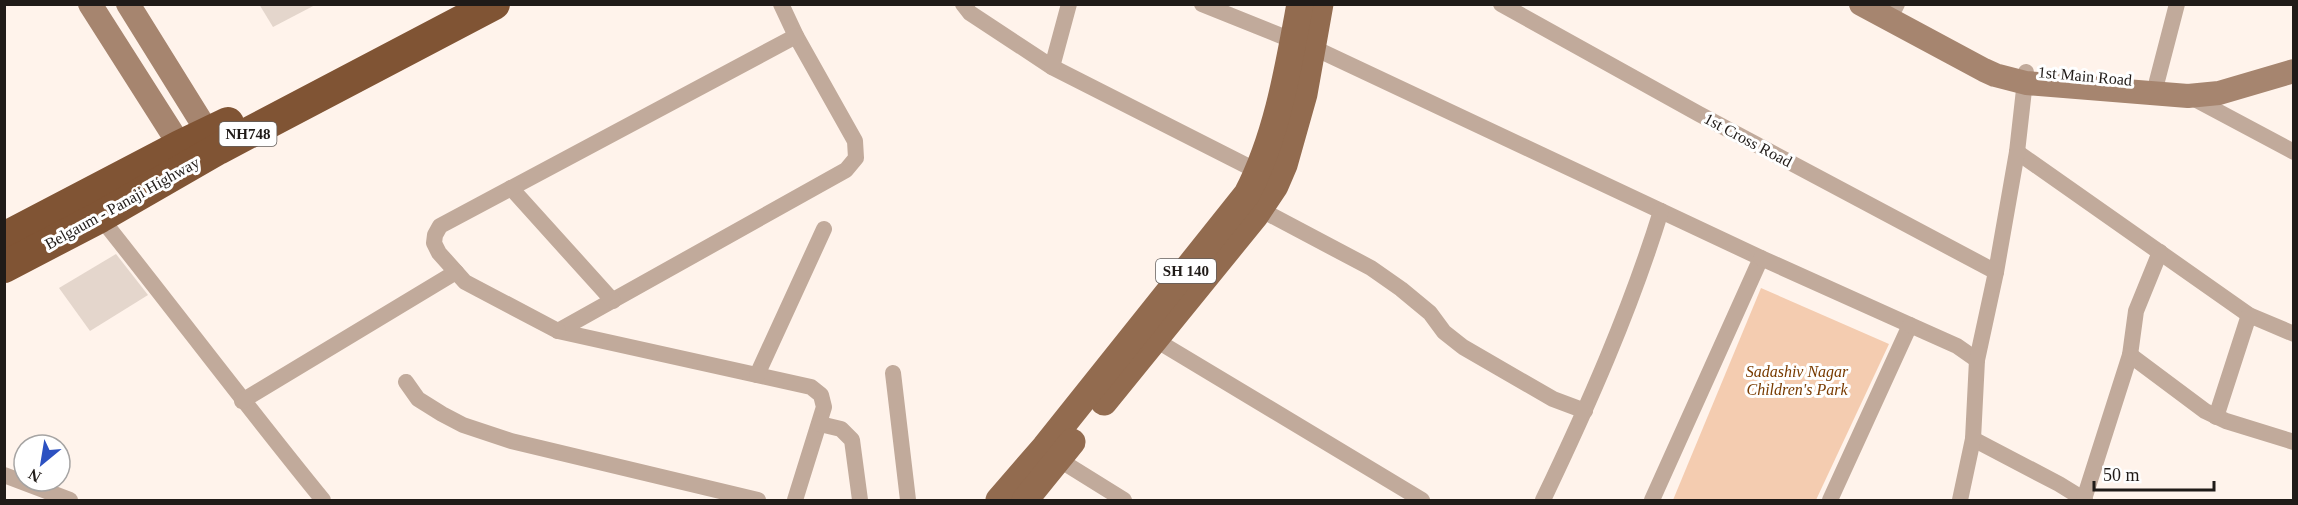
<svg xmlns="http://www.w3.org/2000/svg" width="2298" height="505" font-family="'Times New Roman',serif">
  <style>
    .green { fill: #f4ccb0 }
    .building { fill: #e4d6cc }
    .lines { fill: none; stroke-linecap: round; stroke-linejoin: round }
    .street { stroke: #c1aa9b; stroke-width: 16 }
    .secondary { stroke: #a6856f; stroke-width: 24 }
    .primary { stroke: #926b4f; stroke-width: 27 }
    .highway { stroke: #805434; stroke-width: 32 }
    .labels { text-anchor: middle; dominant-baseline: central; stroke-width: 6; stroke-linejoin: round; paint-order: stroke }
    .shield { fill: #fff; stroke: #635f5d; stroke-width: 1.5 }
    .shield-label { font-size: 15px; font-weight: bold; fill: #201b18 }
    .street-label { font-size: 16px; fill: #201b18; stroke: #fff }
    .park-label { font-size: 16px; font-style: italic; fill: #783b00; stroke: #fff }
  </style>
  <rect width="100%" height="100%" fill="#fff3eb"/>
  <polygon class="green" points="1761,288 1889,344 1816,500 1673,500"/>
  <g class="building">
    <polygon points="259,4 317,4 273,27"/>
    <polygon points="116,254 148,295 90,331 59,288"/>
  </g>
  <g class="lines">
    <g class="street">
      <polyline points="781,4 796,36 855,141 856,158 846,170 558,331 811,387 821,395 824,407 795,500"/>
      <polyline points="963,4 970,13 1052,67 1259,172"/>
      <polyline points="1202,4 1294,41"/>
      <polyline points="1501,4 1699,114 1996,272"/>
      <polyline points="1895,8 1897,4"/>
      <polyline points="1312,47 1761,258 1652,500"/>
      <polyline points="1052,67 1069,4"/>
      <polyline points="2157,81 2177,4"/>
      <polyline points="2189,96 2294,152"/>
      <polyline points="2017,152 2249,315 2294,334"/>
      <polyline points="511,188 613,301"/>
      <polyline points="1252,205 1371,268 1401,289 1430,313 1444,332 1463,347 1553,399 1585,411"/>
      <path d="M100 217C175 311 247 407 323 500"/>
      <polyline points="1761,258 1910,325 1830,500"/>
      <polyline points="1910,325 1957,346 1977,360"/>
      <polyline points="558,331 465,282 439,253 434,243 435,235 440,226 796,36"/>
      <polyline points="1154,339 1422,500"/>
      <polyline points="2130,355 2136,311 2160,252"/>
      <polyline points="893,373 908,500"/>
      <polyline points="757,375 824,229"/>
      <polyline points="406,382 418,399 442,414 463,425 511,441 758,500"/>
      <polyline points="242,401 456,272"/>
      <polyline points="2216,417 2249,315"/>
      <polyline points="820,424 841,429 852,440 860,500"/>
      <polyline points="1973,439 2059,484 2085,500"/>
      <polyline points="1058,459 1124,500"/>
      <polyline points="4,475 70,500"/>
      <polyline points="2084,499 2130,355 2205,411 2226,421 2294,442"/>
      <path d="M1543 500C1588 406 1630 311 1661 211"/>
      <polyline points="1960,500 1973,439 1977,360 1996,272 2017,152 2026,72"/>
    </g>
    <g class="secondary">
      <polyline points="90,4 188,158"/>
      <polyline points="128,4 217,147"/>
      <polyline points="1861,4 1984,70 1995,75 2026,83 2188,96 2219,93 2294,71"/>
    </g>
    <g class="primary">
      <polyline points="1104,402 1255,216 1275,186 1284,165 1304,94 1320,4"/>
      <path d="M999 500 1045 447 1247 194C1277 136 1288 69 1300 4"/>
      <polyline points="1025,500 1072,442"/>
    </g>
    <g class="highway">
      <polyline points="4,238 180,146 228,123"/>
      <polyline points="4,267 100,217 218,149 494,4"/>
    </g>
  </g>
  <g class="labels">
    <g class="shield">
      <rect x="219.5" y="122" width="57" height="24" rx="4.5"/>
      <rect x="1156" y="259" width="60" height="24" rx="4.5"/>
    </g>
    <g class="shield-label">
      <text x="248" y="134">NH748</text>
      <text x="1186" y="271">SH 140</text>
    </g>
    <g class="street-label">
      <text transform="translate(2085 76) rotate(5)">1st Main Road</text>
      <text transform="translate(1748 140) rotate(28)">1st Cross Road</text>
      <text transform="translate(122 203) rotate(-29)">Belgaum - Panaji Highway</text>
    </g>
    <g class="park-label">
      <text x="1797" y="371">Sadashiv Nagar<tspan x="1797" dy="18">Children's Park</tspan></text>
    </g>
  </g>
  <rect width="2298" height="505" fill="none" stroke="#201b18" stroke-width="12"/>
  <g transform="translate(42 463) rotate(210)"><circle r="28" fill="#ffffff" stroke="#a6a4a3" stroke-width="1.5"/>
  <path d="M0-4.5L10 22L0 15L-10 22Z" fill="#2c51c1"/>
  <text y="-9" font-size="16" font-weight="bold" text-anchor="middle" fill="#201b18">N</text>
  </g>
  <path d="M2094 481v9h120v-9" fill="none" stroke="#201b18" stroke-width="3"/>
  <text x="2103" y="481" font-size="18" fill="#201b18" stroke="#ffffff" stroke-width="4.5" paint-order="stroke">50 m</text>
</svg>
